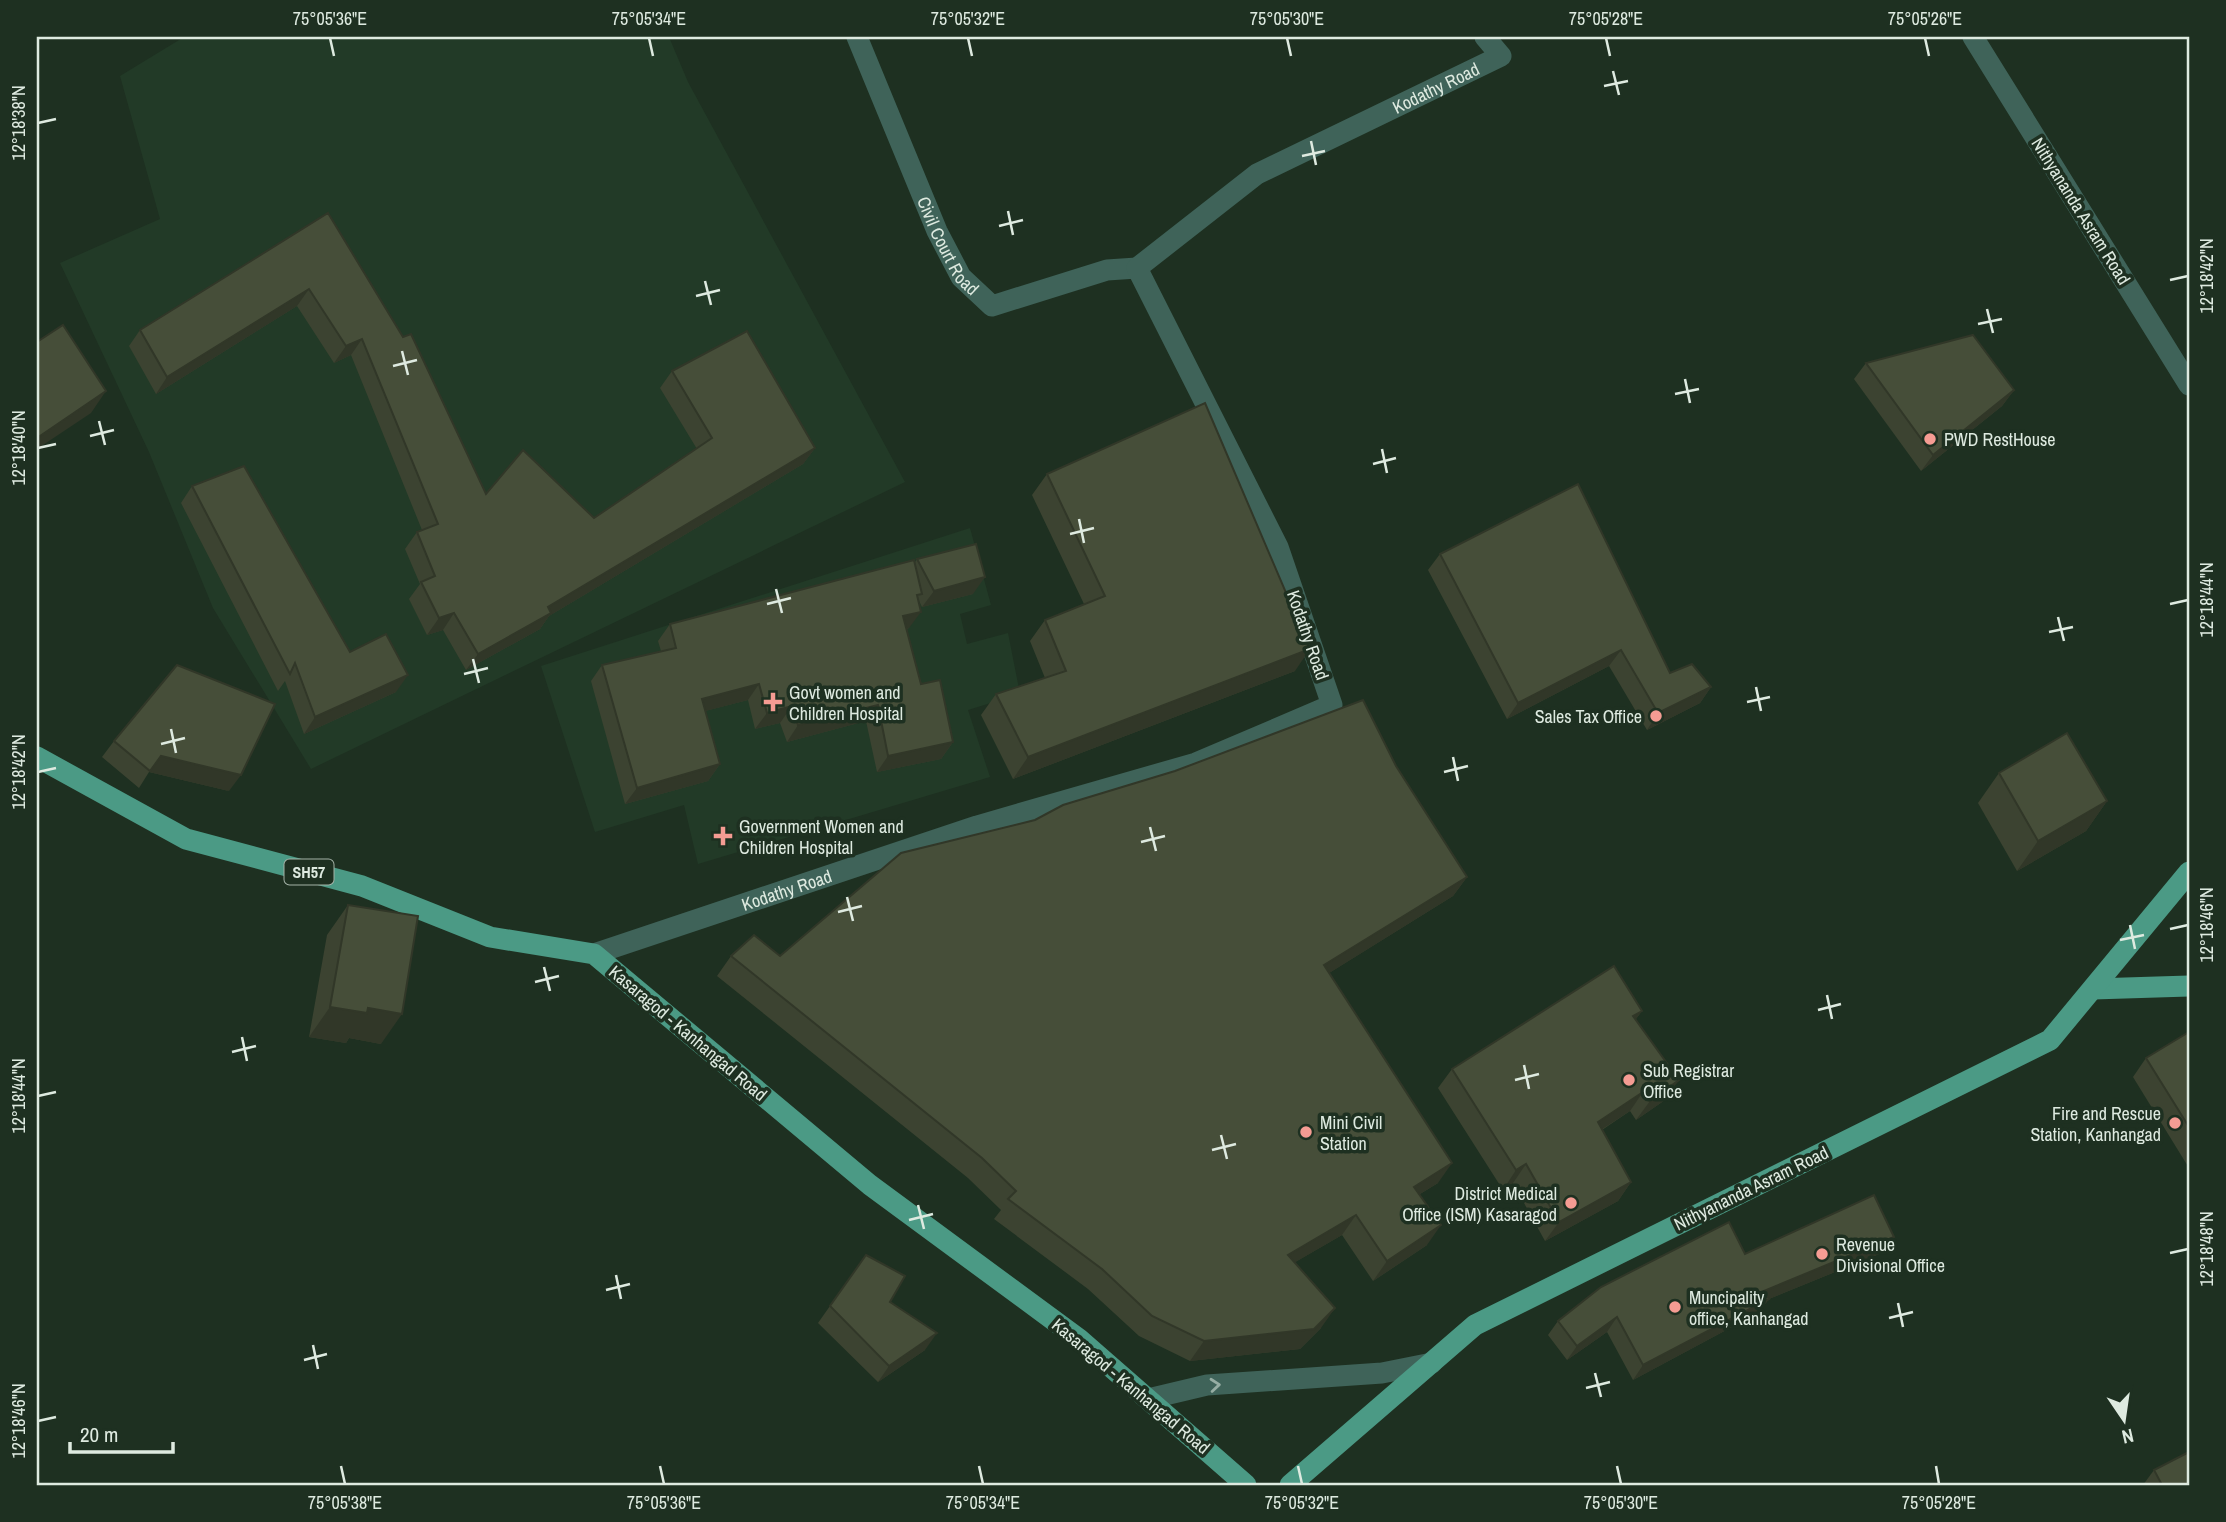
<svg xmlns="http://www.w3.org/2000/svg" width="2226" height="1522" font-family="'Archivo Narrow',sans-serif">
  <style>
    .built { fill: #223a27 }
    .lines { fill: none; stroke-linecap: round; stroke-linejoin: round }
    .minor { stroke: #3f6359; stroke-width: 21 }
    .major { stroke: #4b9a85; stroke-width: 21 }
    .wall { fill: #3c4331 }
    .shaded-wall { fill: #313728 }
    .building { fill: #464e39; stroke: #313728; stroke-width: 2 }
    .oneway { stroke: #96ada3 }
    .ticks { fill: none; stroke: #deeae0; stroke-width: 2.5 }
    .poi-dot { fill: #f59c93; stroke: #1e3021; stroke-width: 2.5 }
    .labels { text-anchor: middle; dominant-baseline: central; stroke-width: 7; stroke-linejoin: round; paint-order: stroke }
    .shield { fill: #1e3021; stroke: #a4b2a7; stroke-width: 2 }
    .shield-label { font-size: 16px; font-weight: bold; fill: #deeae0 }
    .street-label { font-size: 18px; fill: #deeae0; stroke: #1e3021 }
    .poi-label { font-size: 18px; fill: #deeae0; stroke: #1e3021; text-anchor: start }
    .neatline { fill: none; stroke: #deeae0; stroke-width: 2.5 }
    .ticks-label { font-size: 18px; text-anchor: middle; fill: #deeae0 }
  </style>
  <rect width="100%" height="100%" fill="#1e3021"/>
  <g class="built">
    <polygon points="184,37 669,37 688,82 905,482 311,769 213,608 149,452 60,263 160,219 120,76"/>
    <polygon points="970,528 991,605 960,614 967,644 1008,633 1020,694 968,710 990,777 698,864 684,805 595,832 541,666"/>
  </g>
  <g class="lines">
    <g class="minor">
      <path id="s1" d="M857 37 937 231 961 277 992 306 1107 270 1137 268"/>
      <polyline points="1973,37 2189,385"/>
      <path id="s2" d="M594 954 977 826 1196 763 1332 705 1278 547 1137 268 1257 174 1501 56 1485 37"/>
      <polyline points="1148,1399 1207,1385 1382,1373 1432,1363"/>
    </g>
    <g class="major">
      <polyline points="37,757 186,839 362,886 490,937 594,954 870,1185 1079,1339 1246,1485"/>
      <polyline points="2093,989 2189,986"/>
      <polyline points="1290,1485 1475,1325 2050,1040 2189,872"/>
    </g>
  </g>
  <g class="wall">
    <polygon points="328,213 486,494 594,518 697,449 660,388 672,371 815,448 803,464 549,616 540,629 466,670 443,630 427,635 409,599 420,584 405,549 417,532 422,530 351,355 334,363 297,306 156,394 129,346 140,330"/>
    <polygon points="1866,363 2014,390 2002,406 1921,471 1854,379"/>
    <polygon points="1047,474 1295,671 1013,779 981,715 996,694 1045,678 1030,641 1045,620 1084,604 1032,495"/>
    <polygon points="192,486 350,652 396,692 304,734 285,681 278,691 181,503"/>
    <polygon points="1440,554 1670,673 1711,687 1700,703 1647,730 1609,666 1507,719 1428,570"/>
    <polygon points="917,559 973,594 922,607 918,599 909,628 907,629 921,684 953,742 941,759 877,772 866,721 787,742 780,723 755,729 748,700 705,711 720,764 708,781 625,804 591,681 602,665 661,651 658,641 670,624 915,562"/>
    <polygon points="114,741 229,791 149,772 139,788 102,757"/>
    <polygon points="1396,766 1467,877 1453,896 1329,973 1438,1183 1420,1194 1427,1245 1373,1281 1342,1235 1295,1262 1321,1328 1300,1349 1190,1361 1139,1336 1088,1289 994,1219 1001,1210 968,1178 717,976 731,956 780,956"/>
    <polygon points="1999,773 2107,801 2086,831 2017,871 1978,803"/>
    <polygon points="348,905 381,1044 349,1038 346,1043 309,1037 327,935"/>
    <polygon points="1642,1011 1635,1020 1665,1100 1636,1120 1630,1111 1602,1130 1631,1182 1618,1201 1545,1241 1513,1183 1503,1190 1438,1088 1452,1069"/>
    <polygon points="2189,1032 2189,1168 2133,1077 2146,1058"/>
    <polygon points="1894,1237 1884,1252 1769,1299 1758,1313 1633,1380 1607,1332 1567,1360 1548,1335 1558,1321 1745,1254"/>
    <polygon points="866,1255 890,1302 925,1350 878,1382 818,1323"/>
    <polygon points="2154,1470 2189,1485 2143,1485"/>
  </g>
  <g class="shaded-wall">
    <polygon points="309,289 297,306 156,394 167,377"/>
    <polygon points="362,339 351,355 334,363 346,346"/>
    <polygon points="2014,390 2002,406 1921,471 1933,455"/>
    <polygon points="106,391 91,413 37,449 37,438"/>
    <polygon points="815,448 803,464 549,616 540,629 466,670 478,654 548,607"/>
    <polygon points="985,577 973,594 922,607 934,591"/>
    <polygon points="921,612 909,628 892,633 903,616"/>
    <polygon points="454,613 443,630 427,635 439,618"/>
    <polygon points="1310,649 1295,671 1013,779 1028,757"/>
    <polygon points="1621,650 1609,666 1507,719 1518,703"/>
    <polygon points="408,675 396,692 304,734 315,717"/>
    <polygon points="759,684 748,700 690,715 702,699"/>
    <polygon points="1711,687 1700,703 1647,730 1658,713"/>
    <polygon points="878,705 866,721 787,742 798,725"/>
    <polygon points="792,706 780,723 755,729 767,713"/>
    <polygon points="953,742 941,759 877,772 888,756"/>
    <polygon points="161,756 241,775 229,791 149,772"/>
    <polygon points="720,764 708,781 625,804 637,788"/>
    <polygon points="2107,801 2086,831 2017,871 2038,841"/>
    <polygon points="1467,877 1453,896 1310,985 1324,965"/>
    <polygon points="330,1007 368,1008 402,1014 381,1044 349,1038 346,1043 309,1037"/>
    <polygon points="1642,1011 1628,1030 1633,1016"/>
    <polygon points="1679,1080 1665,1100 1636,1120 1650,1101"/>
    <polygon points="1643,1092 1630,1111 1584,1141 1598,1122"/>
    <polygon points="1452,1163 1438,1183 1400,1206 1414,1187"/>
    <polygon points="1526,1164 1513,1183 1503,1190 1516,1170"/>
    <polygon points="1631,1182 1618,1201 1545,1241 1559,1222"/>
    <polygon points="1356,1215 1342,1235 1275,1274 1288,1255"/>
    <polygon points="1441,1225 1427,1245 1373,1281 1387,1261"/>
    <polygon points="1894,1237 1884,1252 1754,1305 1764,1291"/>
    <polygon points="1769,1299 1758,1313 1633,1380 1643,1365"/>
    <polygon points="1335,1308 1321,1328 1300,1349 1190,1361 1204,1341"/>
    <polygon points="1617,1317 1607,1332 1567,1360 1577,1346"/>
    <polygon points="937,1333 925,1350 878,1382 889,1366"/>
  </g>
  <g class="building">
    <polygon points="328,213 403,337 411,334 486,494 523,450 594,518 712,438 672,371 747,331 815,448 548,607 551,613 478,654 454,613 439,618 421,582 435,576 417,532 438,524 362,339 346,346 309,289 167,377 140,330"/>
    <polygon points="63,325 106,391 37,438 37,342"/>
    <polygon points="1973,335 2014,390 1933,455 1866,363"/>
    <polygon points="1205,403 1310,649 1028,757 996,694 1066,671 1045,620 1105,596 1047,474"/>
    <polygon points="244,466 350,652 386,634 408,675 315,717 295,663 290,674 192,486"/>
    <polygon points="1578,484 1670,673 1692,664 1711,687 1658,713 1621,650 1518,703 1440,554"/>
    <polygon points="976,544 985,577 934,591 917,559"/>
    <polygon points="914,560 922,594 917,595 921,612 903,616 921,684 940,680 953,742 888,756 878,705 798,725 792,706 767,713 759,684 702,699 720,764 637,788 602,665 676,648 670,624"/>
    <polygon points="177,665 275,704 241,775 161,756 150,771 114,741"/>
    <polygon points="1363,700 1396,766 1467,877 1324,965 1452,1163 1414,1187 1441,1225 1387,1261 1356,1215 1288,1255 1335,1308 1314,1329 1204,1341 1152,1316 1102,1269 1008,1199 1016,1191 982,1158 731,956 754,935 780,956 901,853 1035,820 1063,805 1175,771"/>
    <polygon points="2067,733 2107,801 2038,841 1999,773"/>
    <polygon points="348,905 418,916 402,1014 368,1008 367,1013 330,1007"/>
    <polygon points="1614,966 1642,1011 1633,1016 1679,1080 1650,1101 1643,1092 1598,1122 1631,1182 1559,1222 1526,1164 1516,1170 1452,1069"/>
    <polygon points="2189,1032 2189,1127 2146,1058"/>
    <polygon points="1874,1195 1894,1237 1764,1291 1769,1299 1643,1365 1617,1317 1577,1346 1558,1321 1601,1287 1729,1222 1745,1254"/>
    <polygon points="866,1255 905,1276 890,1302 937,1333 889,1366 830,1306"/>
    <polygon points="2189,1452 2189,1485 2162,1485 2154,1470"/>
  </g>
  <defs><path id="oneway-chevron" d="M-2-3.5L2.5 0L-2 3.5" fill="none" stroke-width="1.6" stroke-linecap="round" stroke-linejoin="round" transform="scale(1.75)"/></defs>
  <use class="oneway" href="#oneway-chevron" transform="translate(1215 1385) rotate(-5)"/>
  <path class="ticks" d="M330 38 334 56M649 38 653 56M968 38 972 56M1287 38 1291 56M1606 38 1610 56M1925 38 1929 56M1613 71 1619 95M1604 86 1628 81M38 123 56 119M1311 141 1316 165M1302 156 1325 151M1008 211 1013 235M999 226 1023 220M2170 280 2188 276M705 281 711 305M696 296 720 290M1987 309 1993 333M1978 324 2002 319M402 351 408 375M393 366 417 360M1685 379 1690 403M1675 394 1699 389M99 421 105 445M90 436 114 430M38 448 56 444M1382 449 1387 473M1373 464 1396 458M1079 519 1084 543M1070 534 1094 528M776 589 782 613M767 604 791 598M2170 604 2188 600M2058 617 2064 641M2049 632 2073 627M473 659 479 683M464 674 488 668M1756 687 1761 711M1747 702 1770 697M171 729 176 753M161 744 185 738M1453 757 1458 781M38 772 56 768M1444 772 1468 766M1150 827 1156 851M1141 842 1165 836M847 897 853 921M838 912 862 906M2130 925 2135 949M2170 929 2188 925M2120 940 2144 935M544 967 550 991M535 982 559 976M1827 995 1832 1019M1818 1010 1841 1004M242 1037 247 1061M232 1052 256 1046M1524 1065 1529 1089M1515 1080 1539 1074M38 1096 56 1092M1221 1135 1227 1159M1212 1150 1236 1144M918 1205 924 1229M909 1220 933 1214M2170 1253 2188 1249M616 1275 621 1299M606 1290 630 1284M1898 1303 1903 1327M1889 1318 1913 1312M313 1345 318 1369M304 1360 327 1354M1595 1373 1601 1397M1586 1388 1610 1382M38 1421 56 1417M341 1466 345 1484M660 1466 664 1484M979 1466 983 1484M1298 1466 1302 1484M1617 1466 1621 1484M1936 1466 1939 1484"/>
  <g class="poi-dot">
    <circle cx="1930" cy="439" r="7"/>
    <path d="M769.5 691.5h7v7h7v7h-7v7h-7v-7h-7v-7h7z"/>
    <circle cx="1656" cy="716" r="7"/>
    <path d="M719.5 825.5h7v7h7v7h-7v7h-7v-7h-7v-7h7z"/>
    <circle cx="1629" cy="1080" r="7"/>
    <circle cx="2175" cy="1123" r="7"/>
    <circle cx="1306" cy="1132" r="7"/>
    <circle cx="1571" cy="1203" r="7"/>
    <circle cx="1822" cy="1254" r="7"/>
    <circle cx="1675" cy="1307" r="7"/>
  </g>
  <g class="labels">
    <rect class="shield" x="284.5" y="859.5" width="49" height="25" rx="5"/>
    <g class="shield-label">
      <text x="309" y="872">SH57</text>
    </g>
    <g class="street-label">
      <text stroke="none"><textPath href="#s2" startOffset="1610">Kodathy Road</textPath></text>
      <text transform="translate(2081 211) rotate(58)">Nithyananda Asram Road</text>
      <text stroke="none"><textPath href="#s1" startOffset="228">Civil Court Road</textPath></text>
      <text transform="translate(1308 635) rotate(71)">Kodathy Road</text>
      <text stroke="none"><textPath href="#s2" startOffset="203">Kodathy Road</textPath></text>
      <text transform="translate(688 1033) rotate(40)">Kasaragod - Kanhangad Road</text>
      <text transform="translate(1751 1188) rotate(-26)">Nithyananda Asram Road</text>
      <text transform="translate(1131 1386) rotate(40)">Kasaragod - Kanhangad Road</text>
    </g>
    <g class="poi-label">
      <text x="1944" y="439">PWD RestHouse</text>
      <text x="789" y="692">Govt women and<tspan x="789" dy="21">Children Hospital</tspan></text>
      <text x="1642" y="716" text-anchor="end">Sales Tax Office</text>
      <text x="739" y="826">Government Women and<tspan x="739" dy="21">Children Hospital</tspan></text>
      <text x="1643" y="1070">Sub Registrar<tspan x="1643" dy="21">Office</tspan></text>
      <text x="2161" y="1113" text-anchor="end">Fire and Rescue<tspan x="2161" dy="21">Station, Kanhangad</tspan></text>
      <text x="1320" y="1122">Mini Civil<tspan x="1320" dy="21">Station</tspan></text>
      <text x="1557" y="1193" text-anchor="end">District Medical<tspan x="1557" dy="21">Office (ISM) Kasaragod</tspan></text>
      <text x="1836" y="1244">Revenue<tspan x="1836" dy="21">Divisional Office</tspan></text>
      <text x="1689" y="1297">Muncipality<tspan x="1689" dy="21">office, Kanhangad</tspan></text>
    </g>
  </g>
  <rect width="2226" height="1522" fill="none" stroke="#1e3021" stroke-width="77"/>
  <g transform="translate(2124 1420) rotate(167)" stroke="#1e3021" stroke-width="5" paint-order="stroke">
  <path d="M0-5L12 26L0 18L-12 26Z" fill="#deeae0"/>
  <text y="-10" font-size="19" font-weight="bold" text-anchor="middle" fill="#deeae0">N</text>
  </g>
  <path d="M70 1442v10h103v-10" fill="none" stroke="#deeae0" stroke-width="3.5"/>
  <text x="80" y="1442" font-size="21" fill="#deeae0" stroke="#1e3021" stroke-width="5" paint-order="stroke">20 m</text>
  <rect x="38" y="38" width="2150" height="1446" class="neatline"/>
  <g class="ticks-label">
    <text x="330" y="25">75°05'36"E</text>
    <text x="649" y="25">75°05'34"E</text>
    <text x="968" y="25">75°05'32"E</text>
    <text x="1287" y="25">75°05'30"E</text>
    <text x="1606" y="25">75°05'28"E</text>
    <text x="1925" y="25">75°05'26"E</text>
    <text transform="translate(19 123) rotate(-90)" y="6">12°18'38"N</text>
    <text transform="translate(2207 276) rotate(-90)" y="6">12°18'42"N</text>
    <text transform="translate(19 448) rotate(-90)" y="6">12°18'40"N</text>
    <text transform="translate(2207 600) rotate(-90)" y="6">12°18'44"N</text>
    <text transform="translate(19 772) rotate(-90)" y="6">12°18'42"N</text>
    <text transform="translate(2207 925) rotate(-90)" y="6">12°18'46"N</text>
    <text transform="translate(19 1096) rotate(-90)" y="6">12°18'44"N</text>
    <text transform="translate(2207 1249) rotate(-90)" y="6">12°18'48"N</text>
    <text transform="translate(19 1421) rotate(-90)" y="6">12°18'46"N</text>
    <text x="345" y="1509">75°05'38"E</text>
    <text x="664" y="1509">75°05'36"E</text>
    <text x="983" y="1509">75°05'34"E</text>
    <text x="1302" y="1509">75°05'32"E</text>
    <text x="1621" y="1509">75°05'30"E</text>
    <text x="1939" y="1509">75°05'28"E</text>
  </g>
</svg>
